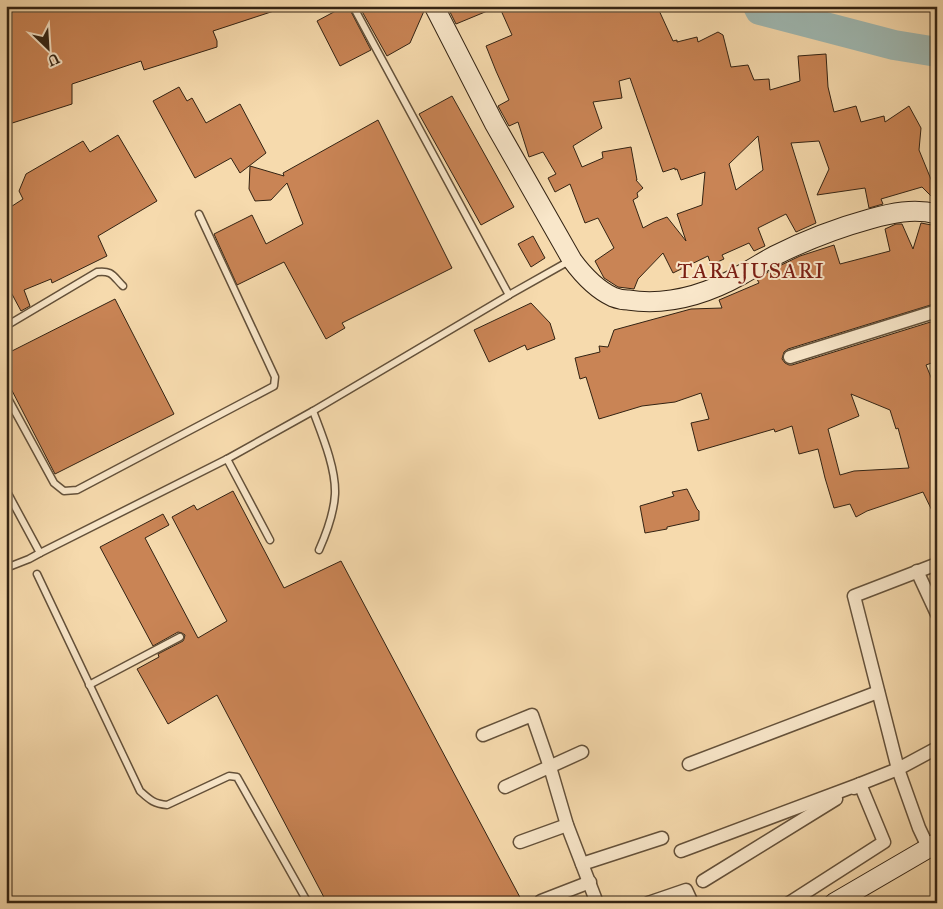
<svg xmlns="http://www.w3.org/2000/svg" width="943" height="909" font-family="'IM FELL Great Primer',serif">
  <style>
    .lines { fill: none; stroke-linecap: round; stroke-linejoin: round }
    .river { stroke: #9fb9b3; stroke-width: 30 }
    .building { fill: #c98455; stroke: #332313; fill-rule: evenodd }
    .lane-casing { stroke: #64513a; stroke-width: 9 }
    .street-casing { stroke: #64513a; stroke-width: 15 }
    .secondary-casing { stroke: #332313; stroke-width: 21 }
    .lane { stroke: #f9e7ca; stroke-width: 6 }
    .street { stroke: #f9e7ca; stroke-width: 12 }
    .secondary { stroke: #f9e7ca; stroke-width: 19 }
    .labels { text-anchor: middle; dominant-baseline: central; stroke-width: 4; stroke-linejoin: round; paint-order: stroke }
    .quarter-label { font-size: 22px; letter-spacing: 1px; fill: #7a1f14; stroke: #f9e7ca }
  </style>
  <rect width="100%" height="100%" fill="#f6daad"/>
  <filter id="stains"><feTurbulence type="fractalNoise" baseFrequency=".004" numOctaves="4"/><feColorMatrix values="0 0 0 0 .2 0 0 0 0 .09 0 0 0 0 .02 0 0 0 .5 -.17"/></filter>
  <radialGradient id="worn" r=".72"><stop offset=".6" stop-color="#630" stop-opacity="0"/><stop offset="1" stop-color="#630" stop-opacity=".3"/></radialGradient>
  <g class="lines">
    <polyline class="river" points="758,6 760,10 894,45 937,52"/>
  </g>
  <g class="building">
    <polygon points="6,6 280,6 280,9 213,31 217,41 217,47 144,70 141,61 72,84 72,104 6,125"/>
    <polygon points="345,6 348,6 371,50 340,66 317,21"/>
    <polygon points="359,6 423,6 424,11 410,43 387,56"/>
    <polygon points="447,6 497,6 497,7 456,24"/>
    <path d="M499 6H657L673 41 677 40V42L697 37 698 42 718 32 723 35 731 67 748 65 754 80 769 79 770 90 800 81 798 56 826 54 828 87 834 112 856 106 861 122 884 116 885 122 909 106 921 128 919 150 937 194V202L922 187 881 199 883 204 869 208 865 188 817 195 829 169 819 141 791 143 816 223 796 232 786 214 758 228 765 246 754 251 749 243 722 255 724 259 711 265 708 256 673 273 663 253 638 279 634 289 618 287 604 278 595 261 614 248 598 218 585 223 570 184 555 192 548 178 556 174 543 152 529 157 518 122 509 126 498 106 509 100 496 71 486 46 512 35ZM630 78 663 172 675 168V170L677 169 681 180 705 172 702 205 677 214 686 241 667 217 654 222 643 228 633 200 638 197 637 193 643 188 636 180H637L631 147 602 152 603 158 582 167 573 146 602 128 593 102 622 98 619 81ZM758 136 763 170 736 190 729 164Z"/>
    <polygon points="179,87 187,101 192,98 206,123 240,104 266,153 240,173 231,158 195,178 153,101"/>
    <polygon points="452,96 514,207 481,225 419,114"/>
    <polygon points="378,120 452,268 342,323 345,328 326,339 284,262 237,285 214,234 252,215 266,244 303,224 287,183 271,200 255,201 249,189 250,166 284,176 283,173"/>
    <polygon points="118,135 157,201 98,236 107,256 52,283 51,279 24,290 30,306 21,311 6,283 6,210 23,199 19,191 26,174 83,141 90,152"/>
    <path d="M921 223 937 226V303L788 349 784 352 782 359 785 363 789 365H792L937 320V361L926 365 937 392V521L923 492 867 511 856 517 850 504 834 508 825 478 818 449 799 454 792 426 775 432 774 429 698 451 691 423 709 419 701 393 675 402 642 406 599 419 586 377 580 379 575 358 600 352 599 346 608 347 614 330 691 309 722 308 719 300 759 283 757 279 775 268 800 256 834 245 840 264 890 251 885 229 896 224H902L913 249ZM851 394 890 410 896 429 898 428 909 468 854 471 840 475 828 429 859 416Z"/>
    <polygon points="533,236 545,258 531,267 518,244"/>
    <polygon points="115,299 174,414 55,474 6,379 6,354"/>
    <polygon points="531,303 550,323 555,339 527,350 525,345 489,362 474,330"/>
    <polygon points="687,489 697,509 699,511 699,520 667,527 667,529 645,533 640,506 674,496 672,492"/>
    <polygon points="233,491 284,588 341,561 523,903 327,903 217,695 168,724 137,669 159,657 158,654 183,641 184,639 185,635 182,633 178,632 153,646 100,547 163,514 169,525 145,538 198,638 227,621 172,517 194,505 197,510"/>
  </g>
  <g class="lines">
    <g class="lane-casing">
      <g id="lane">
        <polyline points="353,6 509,295"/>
        <path d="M6 326 97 272C112 270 113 276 123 286"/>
        <polyline points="6,395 54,483 64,491 77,490 274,386 275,377 199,214"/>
        <path d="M313 411C322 435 336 468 335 494 334 513 327 532 319 550"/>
        <polyline points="227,459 270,540"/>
        <polyline points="6,490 40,553 227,459 313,411 509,295 571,260"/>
        <polyline points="6,568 29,559 40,553"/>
        <path d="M37 574 140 791C150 800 154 804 167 805L229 776 237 777 308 903"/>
        <polyline points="89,685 180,637"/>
      </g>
    </g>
    <g class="street-casing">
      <g id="street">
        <polyline points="790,357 937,311"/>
        <polyline points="917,571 937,614"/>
        <polyline points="483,735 532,715 550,767 567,825 597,903"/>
        <polyline points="689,764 878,692"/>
        <polyline points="505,787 582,752"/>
        <polyline points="854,788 860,784 898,769 937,748"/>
        <polyline points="520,842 567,825"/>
        <polyline points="928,847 919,828 898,769 854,596 937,564"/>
        <polyline points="681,851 860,784 884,842 789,903"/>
        <polyline points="582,864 662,838"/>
        <polyline points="703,881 836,799"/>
        <polyline points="541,901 590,882"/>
        <polyline points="648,903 686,890 692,903"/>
      </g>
    </g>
    <g class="secondary-casing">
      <g id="secondary">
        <path d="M434 6 494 123 572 260C583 275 596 289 613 297 618 299 623 300 628 300 667 306 707 294 741 275 752 269 763 262 774 256 804 241 837 228 870 219 891 213 914 208 937 214"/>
        <polyline points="834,903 937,843"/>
      </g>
    </g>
    <use href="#lane" class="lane"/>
    <use href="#street" class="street"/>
    <use href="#secondary" class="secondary"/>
  </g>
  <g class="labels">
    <g class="quarter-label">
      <text x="751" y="270">TARAJUSARI</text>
    </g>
  </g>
  <rect width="943" height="909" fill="none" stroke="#f6daad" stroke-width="25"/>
  <rect x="8" y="8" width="928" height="894" fill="none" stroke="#332313" stroke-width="2.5"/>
  <rect x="12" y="12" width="918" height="884" fill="none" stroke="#332313"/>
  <g transform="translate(48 48) rotate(155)" stroke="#f9e7ca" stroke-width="4" paint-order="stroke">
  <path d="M0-4L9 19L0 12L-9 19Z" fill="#332313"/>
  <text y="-8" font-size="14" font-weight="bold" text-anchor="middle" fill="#332313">U</text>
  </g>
  <rect width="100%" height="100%" filter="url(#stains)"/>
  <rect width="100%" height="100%" fill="url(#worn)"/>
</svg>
